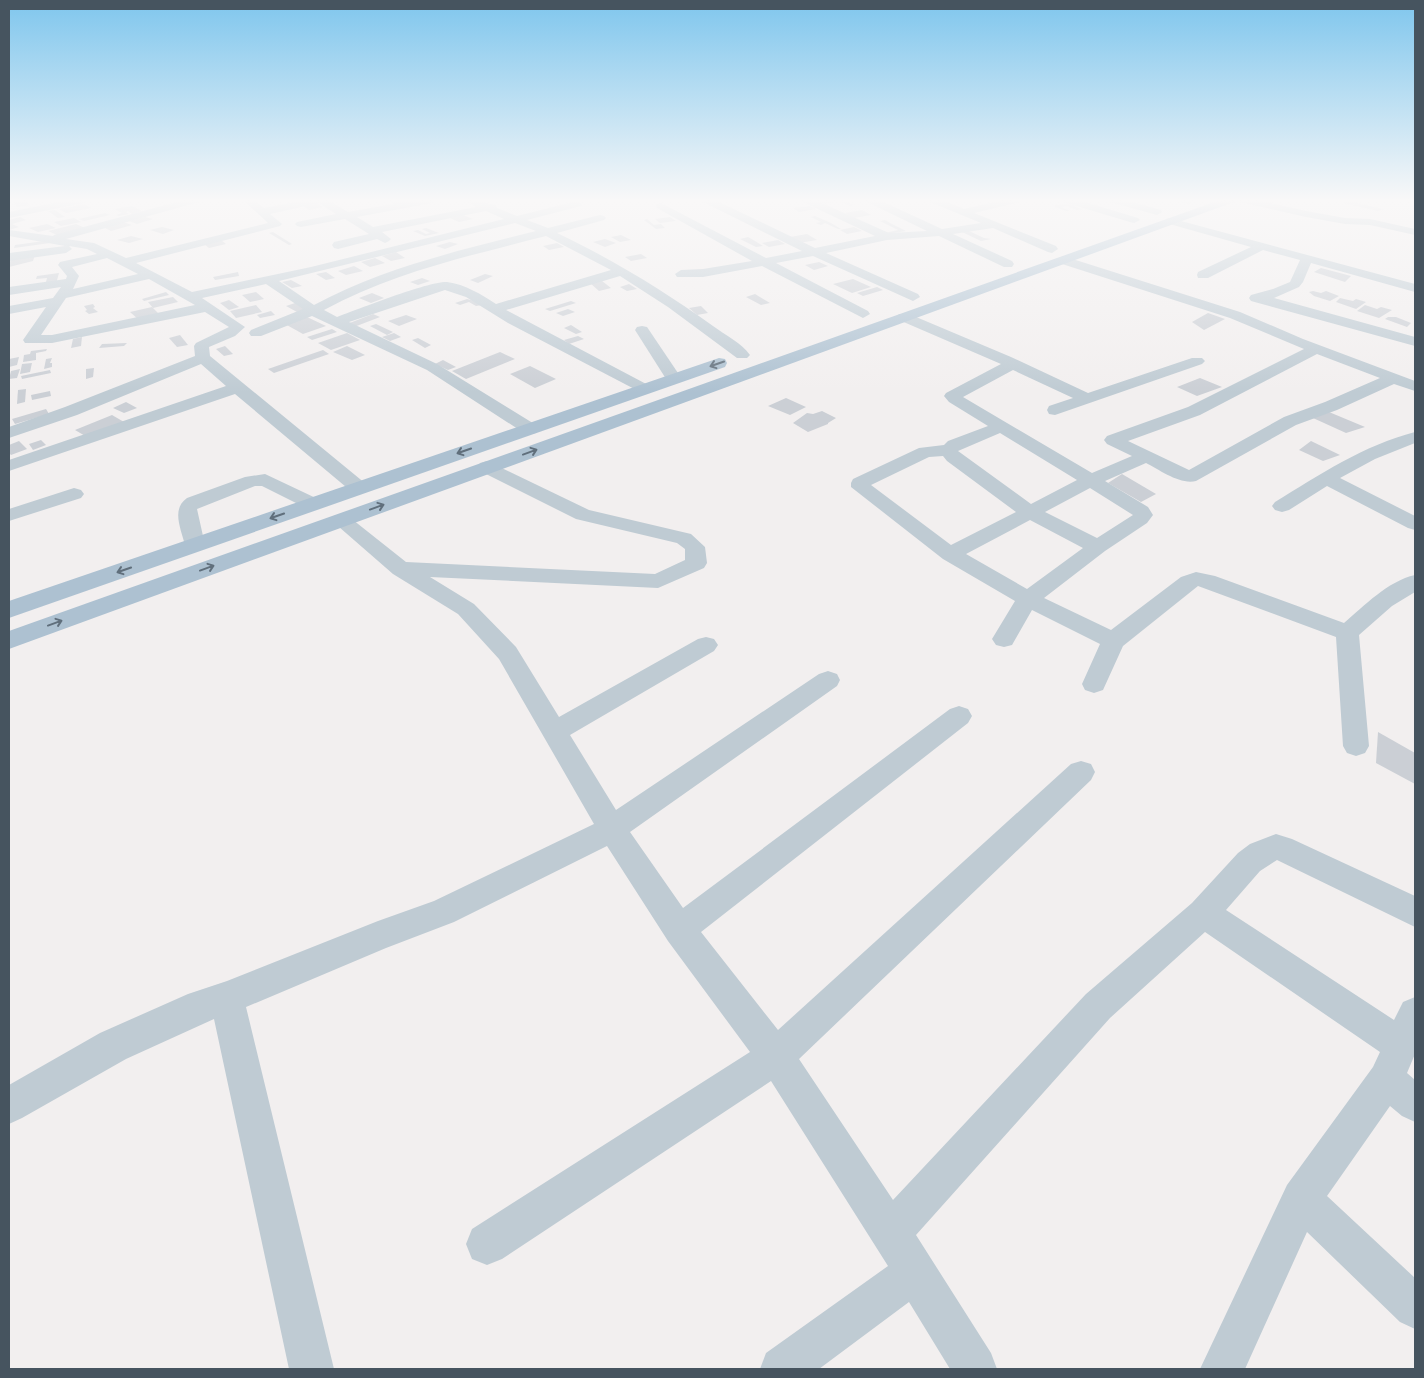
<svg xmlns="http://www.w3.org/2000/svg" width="1424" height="1378" font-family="Cabin,sans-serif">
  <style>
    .building { fill: #cbcfd5 }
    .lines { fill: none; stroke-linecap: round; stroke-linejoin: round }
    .minor { fill: #bfcbd3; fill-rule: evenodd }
    .major { fill: #adc1d1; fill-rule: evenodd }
    .oneway { stroke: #606f7c }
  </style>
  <rect width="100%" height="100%" fill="#f2efef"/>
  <g class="building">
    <polygon points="26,200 30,205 17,207 13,202"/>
    <polygon points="816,200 841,200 854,205 850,206 838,201 825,204"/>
    <polygon points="1349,201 1383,209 1378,211 1343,203"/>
    <polygon points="316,203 323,207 309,210 302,205"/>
    <polygon points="84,204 91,208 66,213 59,209"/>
    <polygon points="1067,204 1072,205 1081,209 1077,210 1067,206 1061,207 1070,211 1066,211 1053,206"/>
    <polygon points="132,206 142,211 132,214 128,211 126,212 129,214 119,216 116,215 122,213 115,209"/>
    <polygon points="810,206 816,209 799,212 793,208"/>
    <polygon points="55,210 65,217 58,218 48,211"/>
    <polygon points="862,210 871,215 854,218 845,213"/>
    <polygon points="105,213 110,215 84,221 79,219"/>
    <polygon points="463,215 473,219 459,222 450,218"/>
    <polygon points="815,216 831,223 841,229 838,229 825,223 821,225 816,223 821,222 811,217"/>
    <polygon points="20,217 26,220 12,224 19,227 9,230 9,220"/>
    <polygon points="145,217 153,219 137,224 129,221"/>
    <polygon points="670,217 676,221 660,223 655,219"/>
    <polygon points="74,218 81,222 61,226 54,222"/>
    <polygon points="647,219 654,225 661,224 665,228 656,229 644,220"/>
    <polygon points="885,220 890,223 906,231 888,234 885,233 898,230 880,221"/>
    <polygon points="123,222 132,225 111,231 103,227"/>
    <polygon points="47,224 56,228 38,232 29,228"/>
    <polygon points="76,224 85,228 57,235 48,231"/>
    <polygon points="162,227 174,230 163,234 150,230"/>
    <polygon points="854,227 862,231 847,234 840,230"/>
    <polygon points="426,228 439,233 425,236 413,231 418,230 426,234 430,233 422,229"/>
    <polygon points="969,231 984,238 991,239 981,241 962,232"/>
    <polygon points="273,232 292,244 289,245 269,233"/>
    <polygon points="807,234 817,240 799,243 790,237"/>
    <polygon points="621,235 631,240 620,242 611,237"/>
    <polygon points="131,236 143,239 129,243 117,240"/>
    <polygon points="748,237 755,241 763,246 756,247 740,239"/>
    <polygon points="605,239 616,243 605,247 593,242"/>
    <polygon points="51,240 50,243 14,248 15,245"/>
    <polygon points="221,240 226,244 209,248 204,244"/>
    <polygon points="778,240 785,244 769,247 762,243"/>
    <polygon points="450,242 458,244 445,249 436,246"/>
    <polygon points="557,243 564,247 549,250 543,246"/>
    <polygon points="396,252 405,258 391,261 382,256"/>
    <polygon points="641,254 647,258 631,261 625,257"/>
    <polygon points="35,255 33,261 9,267 11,258"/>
    <polygon points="375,258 385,263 370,267 361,262"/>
    <polygon points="819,262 828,266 814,270 805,265"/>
    <polygon points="354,266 363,271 346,275 338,271"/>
    <polygon points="1321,268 1351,276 1345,282 1314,272"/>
    <polygon points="238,272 239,276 215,280 213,277"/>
    <polygon points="326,272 335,278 326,280 316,274"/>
    <polygon points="59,273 56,284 45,286 47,278 36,279 37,276"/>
    <polygon points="485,274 493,276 478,283 470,280"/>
    <polygon points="422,278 430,281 418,285 410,282"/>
    <polygon points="853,279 871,287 852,293 833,284"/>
    <polygon points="291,280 302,286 292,288 282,282"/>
    <polygon points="602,281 611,288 599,291 590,283"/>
    <polygon points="629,284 637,289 627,291 620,287"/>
    <polygon points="877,287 883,290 863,296 857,293"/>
    <polygon points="1313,291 1321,293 1326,291 1339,296 1330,301 1314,296 1309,292"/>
    <polygon points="166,292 169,295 144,301 142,299"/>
    <polygon points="256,292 264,299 250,302 242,295"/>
    <polygon points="372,293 384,298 371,303 359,298"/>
    <polygon points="755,294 770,303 761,305 746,297"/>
    <polygon points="173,297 178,302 153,308 148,302"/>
    <polygon points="1340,298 1353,301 1356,299 1366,302 1356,309 1336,302"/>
    <polygon points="467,299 475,301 482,305 476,306 469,302 460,305 455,303"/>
    <polygon points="229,300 239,307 229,310 220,303"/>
    <polygon points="571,301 576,303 550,311 545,309"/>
    <polygon points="298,302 308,309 297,312 286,306"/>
    <polygon points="93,304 95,307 93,308 98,312 89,314 85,311 87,310 84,306"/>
    <polygon points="256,305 262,312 236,318 230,311"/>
    <polygon points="1365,305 1377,309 1381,307 1392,310 1379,318 1357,311"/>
    <polygon points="701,306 708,313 697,315 689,308"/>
    <polygon points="152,307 159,314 138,319 130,312"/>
    <polygon points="568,309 575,312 563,316 556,313"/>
    <polygon points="271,311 275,315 260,318 257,315"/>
    <polygon points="1208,313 1225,319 1204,330 1192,322"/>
    <polygon points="373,314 380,317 354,327 347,324"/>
    <polygon points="406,315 417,319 399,326 388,321"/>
    <polygon points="307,317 326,326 303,334 285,324"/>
    <polygon points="1388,317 1396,317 1411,323 1407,327 1385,319"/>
    <polygon points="376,324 393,332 387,335 370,326"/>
    <polygon points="571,325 582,332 576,334 564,328"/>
    <polygon points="332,329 337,332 312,340 307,337"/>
    <polygon points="347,333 360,340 331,350 318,343"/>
    <polygon points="394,333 401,337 390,341 382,337"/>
    <polygon points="180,335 188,345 177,347 169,338"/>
    <polygon points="578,336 584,339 569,344 564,340"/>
    <polygon points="82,337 81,346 71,348 73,339"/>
    <polygon points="418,338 431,345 425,348 412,340"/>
    <polygon points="127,343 124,346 99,348 102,344"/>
    <polygon points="225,346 233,354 224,356 216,349"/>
    <polygon points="347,346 365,355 352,360 333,352"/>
    <polygon points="47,349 46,351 36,353 36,360 23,362 24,355 30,354 31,351"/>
    <polygon points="323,350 329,354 274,373 268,369"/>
    <polygon points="500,352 515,359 466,379 452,371"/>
    <polygon points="19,357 17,365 9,367 9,359"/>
    <polygon points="52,358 50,363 52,363 52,367 44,369 46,359"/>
    <polygon points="443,360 456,367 448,370 435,364"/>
    <polygon points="32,363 30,372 20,374 22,364"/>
    <polygon points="530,366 556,379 535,388 510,374"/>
    <polygon points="94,368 93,377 86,379 86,369"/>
    <polygon points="20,369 17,378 9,379 11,371"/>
    <polygon points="50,370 51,373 22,379 21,376"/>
    <polygon points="1200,378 1222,387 1197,396 1177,387"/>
    <polygon points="26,389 25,402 17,404 18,390"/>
    <polygon points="50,391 51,396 32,400 31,395"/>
    <polygon points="786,398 806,407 790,415 768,406"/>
    <polygon points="126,402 137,408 124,413 113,408"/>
    <polygon points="46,409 49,414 15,424 12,419"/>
    <polygon points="822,411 836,418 828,423 828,424 808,432 793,423 807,413 813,414"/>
    <polygon points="1329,412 1365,427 1346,433 1313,418"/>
    <polygon points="112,415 124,422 87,437 75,430"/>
    <polygon points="41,440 46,445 33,450 29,444"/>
    <polygon points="19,441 27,449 11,455 9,453 9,445"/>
    <polygon points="1311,441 1340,455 1323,461 1299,450"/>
    <polygon points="1122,474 1156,494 1141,502 1108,483"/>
    <polygon points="1378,732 1415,753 1415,784 1376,763"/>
  </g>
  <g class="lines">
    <g class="minor">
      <polygon points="69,200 89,200 84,203 9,218 9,212"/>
      <path d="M184 200H200L199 202 66 239 94 243 126 258 268 223 243 200H254L264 208 306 200H328L348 212 393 204 390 200 405 201 437 200 432 203 357 217 373 227 476 207 465 200C476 200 485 203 496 205L497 208 517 216 577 201 582 204 581 206 527 220 548 228 600 215 604 216 606 218 604 220 557 233C612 259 664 291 713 326 725 335 742 343 750 355L747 358H737L668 307 620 276 506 310 650 386 652 389 650 392 644 394 508 323 466 297 445 290 349 322 437 364 536 425 539 429 536 433 530 434 524 433 427 370 312 316 261 336H251L249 333 251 330 303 309 266 284 202 298 245 327 235 336 209 347 210 356 366 484 369 488 366 492 359 494 352 492 235 394 9 471V460L226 386 201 364 77 415 9 438V427L65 407 195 356 194 346 196 343 229 327 205 312 52 343H25L23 340 46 307 9 314V306L53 298 61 287 9 295V287L66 279 67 276 58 265 60 262 97 254 87 249 69 246 72 249 66 253 9 261V253L65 246 9 236V230L53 236 54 235ZM319 203 336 214 297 222 295 224 297 226 301 227 345 219 369 234 334 242 332 245 334 248 338 249 377 239 385 243 389 241 391 239 382 232 486 211 504 219 311 267 192 292 136 263 280 226 282 224 270 214ZM515 223 536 231C458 251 385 267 314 305L279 281ZM546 236 611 270 496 304C482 295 465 284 447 282 429 281 359 309 337 317L324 310C395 272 468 256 546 236ZM107 258 138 274 73 289 79 276 72 267ZM149 279 195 305 52 335H41L66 298Z"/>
      <polygon points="702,200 715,200 815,248 875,236 803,202 802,200 815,200 889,233 927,231 867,202 866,200 879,200 942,229 981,223 930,202 929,200 943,200 964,209 1003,200 1021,200 1020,202 974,213 1056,246 1058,249 1052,253 1048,252 993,228 953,234 1012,261 1014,264 1012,267 1004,267 939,236 887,240 826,253 918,294 920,297 913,301 813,256 776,263 868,311 870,314 863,318 762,266 703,277 677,277 675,274 681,270 703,269 752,261 657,208 656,206 657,204 661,203 766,258 802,251 703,202"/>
      <polygon points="1062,200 1078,200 1138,218 1140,220 1134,223 1130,222 1063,202"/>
      <polygon points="1109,200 1125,200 1161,210 1162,212 1157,215 1110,202"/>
      <polygon points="1179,200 1193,200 1194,201 1189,204 1180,202"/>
      <polygon points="1239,200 1257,200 1306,211 1345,218 1370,219 1415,229 1415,235 1370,225 1345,224 1306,217 1240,202"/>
      <polygon points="1170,218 1415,284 1415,292 1311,263 1303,282 1299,287 1274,298 1415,337 1415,346 1251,301 1249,298 1251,295 1273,289 1290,282 1300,260 1263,250 1208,278 1198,278 1197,275 1198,272 1251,247 1166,223 1164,221 1166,219"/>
      <path d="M1063 256 1240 312 1303 339 1415 381V391L1394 384 1337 410 1296 425 1196 481C1180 485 1160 470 1146 463L1105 481 1148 507 1153 515 1147 523 1105 551 1044 598 1111 630 1181 577 1196 572 1215 576 1344 623C1364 606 1388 581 1415 575V592L1392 606 1359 635 1369 746 1365 753 1356 756 1347 753 1343 746 1336 637 1198 586 1123 646 1103 690 1094 693 1085 690 1082 684 1100 644 1032 610 1012 645 1004 647 996 645 992 639 1015 601 943 559 851 487V483L853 479 919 448 944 445 948 441 988 426 949 402 944 396 946 393 1001 364 899 320 897 317 899 314H909L1011 357 1088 393 1192 358H1202L1205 361 1202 364 1055 415 1049 414 1047 410 1049 406 1073 398 1013 370 963 397 1092 473 1132 456 1107 444 1104 440 1107 436 1188 407 1304 349 1230 318 1059 263 1057 260ZM1317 354 1380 378 1325 402 1284 417 1189 470 1128 441 1200 415ZM1000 433 1077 480 1031 504 958 451ZM943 456 947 461 1016 512 951 545 871 485 929 457ZM1090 488 1133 515 1097 538 1045 512ZM1030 520 1083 548 1027 589 966 554Z"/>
      <polygon points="642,326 647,327 682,379 680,382 668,382 635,330 637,327"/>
      <path d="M1415 432V443L1375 459 1340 478 1415 516V530L1408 528 1327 486 1289 510 1282 512 1275 510 1272 506 1275 502C1319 475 1364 445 1415 432Z"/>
      <polygon points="487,461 589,510 691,534 705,547 707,563 704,568 658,588 430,577 474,604 516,647 559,717 698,639 706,637 714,639 718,645 714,651 570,735 616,810 819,674 828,671 837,674 840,680 837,686 630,832 683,908 950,709 959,706 968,709 972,716 968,723 701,932 778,1030 1071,764 1081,761 1091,764 1095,772 1091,780 799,1059 893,1200 1086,994 1192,903 1238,853 1250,844 1276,834 1292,839 1415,896 1415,927 1277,860 1260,871 1226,910 1394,1020 1403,1002 1415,997 1415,1054 1407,1073 1415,1080 1415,1122 1402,1116 1390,1106 1327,1196 1415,1278 1415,1329 1400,1322 1307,1232 1245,1369 1200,1369 1287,1185 1373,1067 1380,1052 1205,932 1110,1018 916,1235 991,1353 997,1369 950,1369 909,1302 819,1369 760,1369 766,1353 888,1266 771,1081 502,1259 487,1265 472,1259 466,1244 472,1229 750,1052 668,941 607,846 454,922 386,948 246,1007 334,1369 289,1369 214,1019 126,1059 22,1118 9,1124 9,1085 100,1033 188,994 227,981 378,921 434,901 594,824 499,659 458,614 393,574 331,520 334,516 341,514 348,516 406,562 655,574 685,560 685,549 677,543 576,519 480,471 478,467 480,463"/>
      <path d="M265 474 320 500 323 504 320 508 313 510 306 508 262 486H255L197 509 205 545 202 549 195 551 188 549 185 545C181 529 171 509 187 498L245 477Z"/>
      <polygon points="74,488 81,490 84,494 81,498 9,521 9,509"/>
    </g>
    <g class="major">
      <polygon points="1220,200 1236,200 1234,202 9,649 9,631"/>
      <polygon points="719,358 725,359 727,363 725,367 9,618 9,601"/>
    </g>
  </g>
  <defs><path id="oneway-shaft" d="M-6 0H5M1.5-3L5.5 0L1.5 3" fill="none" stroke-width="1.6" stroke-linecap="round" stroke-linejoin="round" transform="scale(1.25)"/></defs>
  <g class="oneway">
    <use href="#oneway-shaft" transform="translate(717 364) rotate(161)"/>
    <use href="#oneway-shaft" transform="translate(464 451) rotate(161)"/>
    <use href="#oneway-shaft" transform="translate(530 452) rotate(-20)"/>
    <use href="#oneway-shaft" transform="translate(377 507) rotate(-20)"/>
    <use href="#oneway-shaft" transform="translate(277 516) rotate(161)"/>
    <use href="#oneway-shaft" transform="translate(207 568) rotate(-20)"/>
    <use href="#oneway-shaft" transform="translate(124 570) rotate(161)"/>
    <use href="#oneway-shaft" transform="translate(55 623) rotate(-20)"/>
  </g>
  <linearGradient id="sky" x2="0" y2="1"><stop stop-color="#7fc6ed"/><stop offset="0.51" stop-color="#f9f8f8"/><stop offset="1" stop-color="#f9f8f8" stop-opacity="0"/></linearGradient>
  <rect width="1424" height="393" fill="url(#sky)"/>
  <rect width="1424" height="1378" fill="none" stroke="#46545f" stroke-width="20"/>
</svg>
